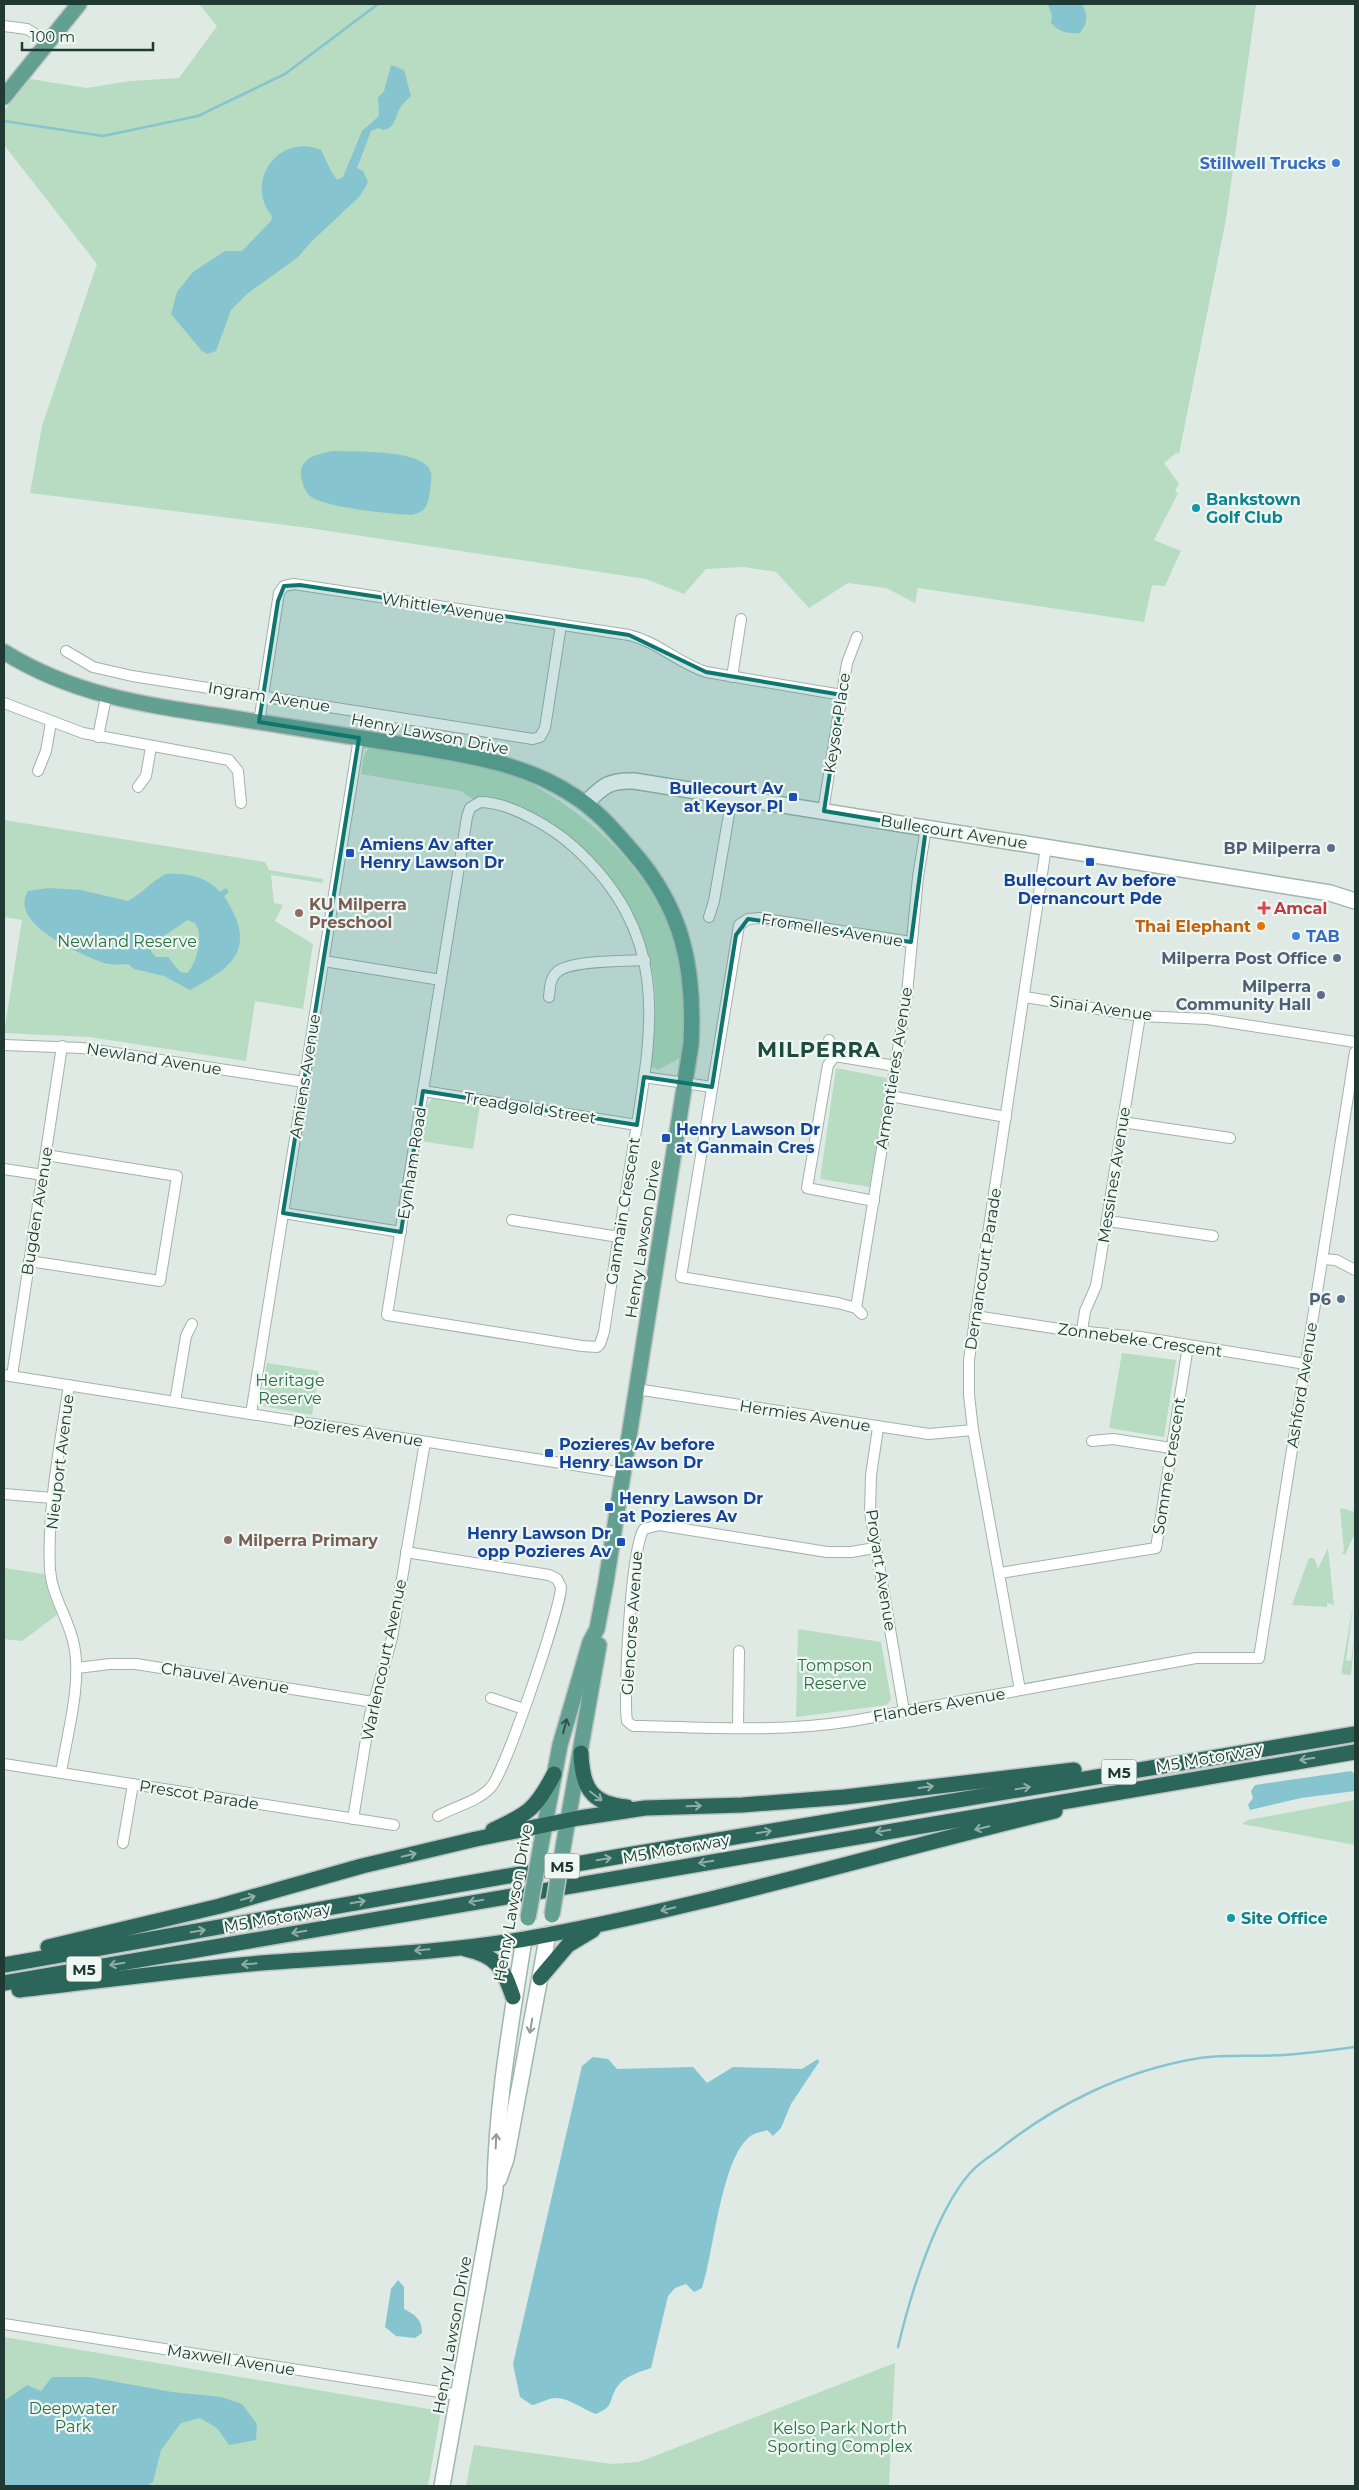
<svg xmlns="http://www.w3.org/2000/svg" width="1359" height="2490" font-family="Montserrat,sans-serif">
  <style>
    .green { fill: #b7dcc1 }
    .water { fill: #86c4d0; fill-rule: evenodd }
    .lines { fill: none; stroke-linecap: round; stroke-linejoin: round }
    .stream { stroke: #86c4d0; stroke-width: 2.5 }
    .street-casing { stroke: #a2b2ac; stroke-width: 12 }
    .secondary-casing { stroke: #9eb6ad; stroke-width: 18 }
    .primary-casing { stroke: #bcc4c2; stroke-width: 18 }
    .highway-casing { stroke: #bcc4c2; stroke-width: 18 }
    .street { stroke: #fff; stroke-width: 10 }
    .secondary { stroke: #fff; stroke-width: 15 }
    .primary { stroke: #63a091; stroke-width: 15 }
    .highway { stroke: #2c665a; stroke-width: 15 }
    .primary-bridge-casing { stroke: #bcc4c2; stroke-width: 18; stroke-linecap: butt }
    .primary-bridge { stroke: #63a091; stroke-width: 15 }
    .oneway { stroke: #31544a }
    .oneway2 { stroke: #8eaea6 }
    .oneway3 { stroke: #909c99 }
    .marked { fill: #0f766e; fill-opacity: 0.2; stroke: #0f766e; stroke-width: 4; stroke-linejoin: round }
    .shop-dot { fill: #3f7fe0; stroke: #eff7f3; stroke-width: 2 }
    .culture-dot { fill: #0f9aa8; stroke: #eff7f3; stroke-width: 2 }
    .transit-dot { fill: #1a4fb4; stroke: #eff7f3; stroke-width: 2 }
    .service-dot { fill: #5c6f8a; stroke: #eff7f3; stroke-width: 2 }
    .health-dot { fill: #e0444e; stroke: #eff7f3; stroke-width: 2 }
    .education-dot { fill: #8d6e63; stroke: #eff7f3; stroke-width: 2 }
    .food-dot { fill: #e8710a; stroke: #eff7f3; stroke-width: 2 }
    .labels { text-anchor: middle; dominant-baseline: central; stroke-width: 4.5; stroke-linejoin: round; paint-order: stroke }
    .shield { fill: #eff7f3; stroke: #5e736d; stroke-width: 1 }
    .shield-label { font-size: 15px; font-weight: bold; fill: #203a33 }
    .shop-label { font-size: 16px; font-weight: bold; fill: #366cbe; stroke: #eff7f3; text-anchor: end }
    .culture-label { font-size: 16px; font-weight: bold; fill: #0d838f; stroke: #eff7f3; text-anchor: start }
    .street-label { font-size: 16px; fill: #203a33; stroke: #eff7f3 }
    .transit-label { font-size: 16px; font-weight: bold; fill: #164399; stroke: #eff7f3; text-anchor: start }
    .service-label { font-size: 16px; font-weight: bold; fill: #4e5e75; stroke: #eff7f3; text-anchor: end }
    .education-label { font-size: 16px; font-weight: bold; fill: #785e54; stroke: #eff7f3; text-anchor: start }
    .health-label { font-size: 16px; font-weight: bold; fill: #be3a42; stroke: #eff7f3; text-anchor: start }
    .food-label { font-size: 16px; font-weight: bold; fill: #c56008; stroke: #eff7f3; text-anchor: end }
    .park-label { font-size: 16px; fill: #2b7046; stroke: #eff7f3 }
    .district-label { font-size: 21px; font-weight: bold; letter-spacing: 1px; fill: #1c4b40; stroke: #eff7f3 }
  </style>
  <rect width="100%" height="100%" fill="#dfeae5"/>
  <g class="green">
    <polygon points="199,4 1256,4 1226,219 1179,454 1176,453 1164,463 1179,484 1175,491 1178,493 1154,540 1181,551 1165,586 1152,585 1144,622 918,588 915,603 886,588 848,583 809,608 776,572 744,567 706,569 684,594 646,579 309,528 30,493 42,426 97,264 4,145 4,111 30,79 87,88 130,81 179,78 217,26"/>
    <path d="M372 747C415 754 461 758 502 772 532 782 560 800 584 819 658 878 702 961 680 1058L658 1070 650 1066C654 1036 658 1005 653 975 642 907 596 845 535 815 523 808 510 803 496 799 489 797 481 800 474 799 470 798 464 793 461 791L361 774C363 764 362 751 372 747Z"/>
    <polygon points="4,820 265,862 269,870 323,879 323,883 271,875 274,903 283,905 275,921 313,944 303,1009 255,1001 246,1061 89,1037 4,1033 22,920 4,917"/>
    <polygon points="836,1068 887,1078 870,1187 820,1179"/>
    <polygon points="438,1098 480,1105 473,1149 420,1141 426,1107 432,1098"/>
    <polygon points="1122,1353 1176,1360 1164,1437 1109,1428"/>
    <polygon points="267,1363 319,1371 312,1415 263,1406 261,1398"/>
    <polygon points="1340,1508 1355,1512 1355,1533 1345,1555 1342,1553 1344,1551"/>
    <polygon points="1328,1548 1334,1605 1327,1603 1327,1607 1292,1605 1309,1558 1314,1558 1318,1569"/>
    <polygon points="4,1568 44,1574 49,1595 57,1615 22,1641 4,1639"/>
    <polygon points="1354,1600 1346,1660 1351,1661 1355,1633 1351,1675 1341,1674"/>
    <polygon points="798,1629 881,1642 891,1699 887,1705 796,1717"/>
    <polygon points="1355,1800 1355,1845 1242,1824 1248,1820"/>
    <polygon points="4,2337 441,2411 428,2486 4,2486"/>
    <polygon points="895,2363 889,2486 466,2486 474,2445 612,2464 639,2462"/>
  </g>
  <g class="water">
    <path d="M1048 4H1082C1088 15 1088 23 1080 33 1068 34 1059 32 1051 23L1052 16Z"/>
    <path d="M391 65 404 70 411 96C407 100 402 104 400 108 395 117 395 128 384 130L378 128 371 131 357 168 363 171 368 182 360 196 312 241 297 258 248 293 231 310 216 351 207 354 202 351 171 314 177 292 193 272 225 251H242L271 221 272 216C243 181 280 132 321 150L331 171 337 180 343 177 362 131 379 116 378 98 384 91Z"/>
    <path d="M332 451C354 452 415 449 429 468 433 474 431 483 430 490 428 505 427 511 412 515 391 514 330 508 313 498 305 494 300 479 301 471 304 456 319 454 332 451Z"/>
    <path d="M166 874C186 873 206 876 220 892L226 888 229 892 224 896C256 946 238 965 190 990L164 976 134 969 128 964C119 965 110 965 101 962 79 953 8 924 28 891L48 888 81 890 128 901C142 894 151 881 166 874ZM187 920 195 923C204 935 197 964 187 973L180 972 168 957H156L151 951C153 939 177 929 187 920Z"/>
    <polygon points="1351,1771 1355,1774 1355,1791 1301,1798 1250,1810 1248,1805 1253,1798 1251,1791 1255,1785"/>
    <path d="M593 2057 608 2059 617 2069 693 2067 707 2083 733 2067 802 2069 818 2059 819 2062 791 2104 781 2128 773 2136 767 2130C762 2132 756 2133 752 2135 721 2155 714 2253 702 2288L694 2292 686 2284 675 2288 668 2296 651 2368C640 2372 624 2376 617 2387 608 2401 615 2406 596 2414 582 2409 570 2398 555 2398 548 2398 539 2404 532 2405L520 2397 513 2364 582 2066Z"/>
    <path d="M398 2280 404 2287V2309C416 2315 422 2320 422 2333L415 2338 396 2336 385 2327 391 2289Z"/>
    <polygon points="52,2377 89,2377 172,2392 222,2397 242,2404 257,2424 256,2440 229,2445 217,2428 200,2418 181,2423 161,2450 153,2482 147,2486 4,2486 4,2401 27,2385 41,2391"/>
  </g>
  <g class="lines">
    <g class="stream">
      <polyline points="4,121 103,136 198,116 285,74 378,4"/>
      <path d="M898 2347C910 2296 935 2213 970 2173 977 2165 987 2158 996 2152 1055 2104 1125 2070 1200 2058 1227 2054 1256 2057 1284 2055 1308 2053 1331 2050 1355 2047"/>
    </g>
    <g class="street-casing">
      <g id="street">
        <polyline points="4,26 27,29 48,42"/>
        <polyline points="66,651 93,667 132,676 533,739 540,737 545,728 561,625"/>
        <polyline points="732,677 741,619"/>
        <polyline points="4,703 83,733 229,760 238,771 241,803"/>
        <path d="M259 722 279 593 284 586 294 584 629 635C658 642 678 663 706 672L842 695"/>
        <polyline points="98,737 106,697"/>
        <polyline points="38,771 46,751 51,722"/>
        <polyline points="138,787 146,776 151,747"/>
        <path d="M480 802C510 802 553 828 574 847 674 938 652 1030 633 1149 623 1210 613 1271 604 1332L600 1344 597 1347 582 1346 387 1315 467 817 470 808Z"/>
        <polyline points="823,811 847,663 857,637"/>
        <polyline points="709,917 714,901 732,797"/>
        <polyline points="324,961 441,980"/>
        <path d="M549 997C550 988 550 978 557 972 570 960 626 961 645 960"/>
        <polyline points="1025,997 1140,1016 1207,1019 1355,1042"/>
        <polyline points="829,1040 835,1056 895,1066"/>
        <polyline points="4,1045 82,1048 304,1082"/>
        <polyline points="835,1056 828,1065 807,1188 874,1201"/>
        <polyline points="644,1077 712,1087"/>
        <polyline points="423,1091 637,1125"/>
        <polyline points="890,1096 1006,1117"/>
        <polyline points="1122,1122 1230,1138"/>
        <polyline points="4,1169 43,1175"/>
        <polyline points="283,1213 401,1232"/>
        <polyline points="512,1220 619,1237"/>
        <polyline points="1108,1221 1213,1236"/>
        <polyline points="1322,1259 1336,1260 1355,1270"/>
        <polyline points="29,1261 160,1281 177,1176 46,1155"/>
        <polyline points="856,1308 907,994 918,877 926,828"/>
        <polyline points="862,1314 856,1308 838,1303 681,1277 739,925 748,919 760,918 911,942"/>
        <polyline points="975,1316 1066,1330 1140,1337 1305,1364"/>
        <polyline points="1082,1331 1085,1311 1096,1286 1140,1016"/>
        <polyline points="4,1375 624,1473"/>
        <polyline points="12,1376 62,1046"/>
        <polyline points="636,1389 929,1434 973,1430"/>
        <polyline points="175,1402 186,1336 192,1324"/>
        <polyline points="251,1414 359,738"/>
        <polyline points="878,1428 871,1475 870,1512 904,1711"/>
        <polyline points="1092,1441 1113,1439 1171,1448"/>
        <polyline points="4,1494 52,1498"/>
        <path d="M875 1548 851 1552H827L659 1525 644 1529C631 1546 623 1696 627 1721L633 1726H643C713 1728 783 1732 852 1721L1196 1658H1259L1355 1052"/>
        <path d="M406 1552 549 1575 557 1579 561 1587C561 1608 505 1772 491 1787 478 1802 455 1806 438 1816"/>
        <polyline points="1000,1573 1156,1548 1188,1346"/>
        <polyline points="77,1668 110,1664 136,1664 373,1702"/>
        <polyline points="1020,1690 973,1430 969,1395 969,1360 1046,847"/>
        <polyline points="491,1698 524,1709"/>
        <polyline points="738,1728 739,1651"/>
        <polyline points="4,1764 394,1825"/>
        <path d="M61 1773C67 1734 82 1684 74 1645 69 1619 52 1597 50 1570 47 1508 60 1446 69 1385"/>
        <polyline points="353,1819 370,1715 392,1638 425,1442"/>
        <polyline points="123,1843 133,1784"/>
        <polyline points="4,2324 459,2395"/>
      </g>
    </g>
    <g class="secondary-casing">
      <g id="secondary">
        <path d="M586 803C603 786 609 780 634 781L1330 893 1355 901"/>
        <polyline points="499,2179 506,2159 548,1934"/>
        <path d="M442 2486 495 2190C496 2105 511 2023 524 1939"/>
      </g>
    </g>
    <g class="primary-casing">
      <g id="primary">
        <polyline points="4,97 79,4"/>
        <path d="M4 652C75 696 146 705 227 717 288 727 350 736 411 746 466 755 523 763 571 794 596 809 613 829 632 851 683 909 695 968 691 1044L606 1582 597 1629 590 1642 560 1745 541 1845"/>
        <polyline points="564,1842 599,1645"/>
      </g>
    </g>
    <g class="highway-casing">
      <g id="highway">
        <path d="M581 1753C582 1786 590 1804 627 1807"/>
        <path d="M493 1830C528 1814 536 1809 554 1774"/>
        <polyline points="48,1947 220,1906 362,1866 476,1839 579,1818 645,1808 742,1805 845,1797 1074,1770"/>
        <path d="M465 1949C497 1956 503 1967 513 1997"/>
        <polyline points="4,1965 627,1855 1355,1734"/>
        <polyline points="540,1978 568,1945 593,1930"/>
        <polyline points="4,1983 1355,1752"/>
        <path d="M19 1990C100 1981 180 1970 261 1963 349 1956 438 1954 525 1939 704 1907 879 1853 1055 1811"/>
      </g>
    </g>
    <use href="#street" class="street"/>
    <use href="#secondary" class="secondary"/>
    <use href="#primary" class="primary"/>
    <use href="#highway" class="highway"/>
    <g class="primary-bridge-casing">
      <g id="primary-bridge">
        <polyline points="552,1915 564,1842"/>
        <polyline points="528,1918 541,1845"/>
      </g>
    </g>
    <use href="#primary-bridge" class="primary-bridge"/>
  </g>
  <defs><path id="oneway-shaft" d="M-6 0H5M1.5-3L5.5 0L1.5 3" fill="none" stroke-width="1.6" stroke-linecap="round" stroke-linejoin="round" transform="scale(1.25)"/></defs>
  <use class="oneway" href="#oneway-shaft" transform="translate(565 1726) rotate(-75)"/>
  <g class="oneway2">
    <use href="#oneway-shaft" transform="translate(1307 1759) rotate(171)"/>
    <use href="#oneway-shaft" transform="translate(926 1787) rotate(-7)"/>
    <use href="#oneway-shaft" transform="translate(1023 1788) rotate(-10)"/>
    <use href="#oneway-shaft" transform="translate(596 1796) rotate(37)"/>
    <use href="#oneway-shaft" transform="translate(694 1806) rotate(-2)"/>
    <use href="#oneway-shaft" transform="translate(982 1828) rotate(167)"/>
    <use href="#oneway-shaft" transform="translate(883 1831) rotate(170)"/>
    <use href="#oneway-shaft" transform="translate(764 1832) rotate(-10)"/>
    <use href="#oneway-shaft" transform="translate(409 1855) rotate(-13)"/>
    <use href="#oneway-shaft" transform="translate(604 1859) rotate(-10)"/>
    <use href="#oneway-shaft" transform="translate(706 1862) rotate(170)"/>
    <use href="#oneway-shaft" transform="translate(248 1898) rotate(-16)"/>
    <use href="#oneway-shaft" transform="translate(476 1901) rotate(170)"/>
    <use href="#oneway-shaft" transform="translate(358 1902) rotate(-10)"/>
    <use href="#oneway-shaft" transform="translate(668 1909) rotate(166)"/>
    <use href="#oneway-shaft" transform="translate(198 1931) rotate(-10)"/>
    <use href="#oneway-shaft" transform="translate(299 1932) rotate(170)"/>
    <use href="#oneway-shaft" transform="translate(422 1950) rotate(175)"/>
    <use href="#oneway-shaft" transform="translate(117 1964) rotate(170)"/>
    <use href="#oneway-shaft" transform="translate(249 1964) rotate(175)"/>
  </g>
  <g class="oneway3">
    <use href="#oneway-shaft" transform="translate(531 2026) rotate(100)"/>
    <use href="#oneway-shaft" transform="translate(496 2141) rotate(-87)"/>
  </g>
  <path class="marked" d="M300 585 629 635 706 672 842 695 824 811 926 828 911 942 748 919 736 935 712 1087 644 1077 637 1125 423 1091 401 1232 283 1213 359 738 259 722 278 601 284 586Z"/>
  <g class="shop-dot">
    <circle cx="1336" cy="163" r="5"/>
    <circle cx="1296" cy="936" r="5"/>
  </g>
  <g class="culture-dot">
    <circle cx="1196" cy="508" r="5"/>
    <circle cx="1231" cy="1918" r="5"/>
  </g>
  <g class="transit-dot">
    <rect x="788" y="792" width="10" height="10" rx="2.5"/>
    <rect x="345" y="848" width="10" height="10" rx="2.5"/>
    <rect x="1085" y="857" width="10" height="10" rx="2.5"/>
    <rect x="661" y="1133" width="10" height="10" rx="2.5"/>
    <rect x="544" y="1448" width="10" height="10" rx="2.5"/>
    <rect x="604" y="1502" width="10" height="10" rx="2.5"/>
    <rect x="616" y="1537" width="10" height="10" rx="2.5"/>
  </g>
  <g class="service-dot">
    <circle cx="1331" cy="848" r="5"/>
    <circle cx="1337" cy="958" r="5"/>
    <circle cx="1321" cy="995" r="5"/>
    <circle cx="1341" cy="1299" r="5"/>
  </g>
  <path class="health-dot" d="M1261.5 900.5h5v5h5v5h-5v5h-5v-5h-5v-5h5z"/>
  <g class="education-dot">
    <circle cx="299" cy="913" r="5"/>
    <circle cx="228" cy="1540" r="5"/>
  </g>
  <circle class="food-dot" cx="1261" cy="926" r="5"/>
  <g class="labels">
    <g class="shield">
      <rect x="1101.5" y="1759.5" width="35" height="25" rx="4"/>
      <rect x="544.5" y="1853.5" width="35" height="25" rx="4"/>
      <rect x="66.5" y="1956.5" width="35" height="25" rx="4"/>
    </g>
    <g class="shield-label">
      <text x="1119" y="1772">M5</text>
      <text x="562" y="1866">M5</text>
      <text x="84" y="1969">M5</text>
    </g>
    <g class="shop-label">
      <text x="1326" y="163">Stillwell Trucks</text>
      <text x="1306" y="936" text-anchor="start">TAB</text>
    </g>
    <g class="culture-label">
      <text x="1206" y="499">Bankstown<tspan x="1206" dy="18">Golf Club</tspan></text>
      <text x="1241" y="1918">Site Office</text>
    </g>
    <g class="street-label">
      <text transform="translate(443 608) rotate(9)">Whittle Avenue</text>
      <text transform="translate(269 697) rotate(9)">Ingram Avenue</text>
      <text transform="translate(837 723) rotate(-81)">Keysor Place</text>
      <text transform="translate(430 734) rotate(11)">Henry Lawson Drive</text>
      <text transform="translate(954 832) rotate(9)">Bullecourt Avenue</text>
      <text transform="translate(832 930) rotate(9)">Fromelles Avenue</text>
      <text transform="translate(1101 1008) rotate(8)">Sinai Avenue</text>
      <text transform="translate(154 1059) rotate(9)">Newland Avenue</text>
      <text transform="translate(894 1068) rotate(-81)">Armentieres Avenue</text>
      <text transform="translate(305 1076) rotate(-81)">Amiens Avenue</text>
      <text transform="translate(530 1108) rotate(9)">Treadgold Street</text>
      <text transform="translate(412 1163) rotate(-81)">Eynham Road</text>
      <text transform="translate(1114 1175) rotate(-81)">Messines Avenue</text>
      <text transform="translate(37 1211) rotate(-81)">Bugden Avenue</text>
      <text transform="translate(623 1211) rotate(-81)">Ganmain Crescent</text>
      <text transform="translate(643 1239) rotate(-81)">Henry Lawson Drive</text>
      <text transform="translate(983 1269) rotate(-81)">Dernancourt Parade</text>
      <text transform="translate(1140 1340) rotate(8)">Zonnebeke Crescent</text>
      <text transform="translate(1302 1385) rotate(-81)">Ashford Avenue</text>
      <text transform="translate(805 1416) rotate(9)">Hermies Avenue</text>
      <text transform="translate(358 1431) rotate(9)">Pozieres Avenue</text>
      <text transform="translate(60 1462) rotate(-83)">Nieuport Avenue</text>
      <text transform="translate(1169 1466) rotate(-81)">Somme Crescent</text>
      <text transform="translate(881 1570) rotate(81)">Proyart Avenue</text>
      <text transform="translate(632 1623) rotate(-86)">Glencorse Avenue</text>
      <text transform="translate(384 1660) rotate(-78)">Warlencourt Avenue</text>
      <text transform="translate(225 1678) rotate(9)">Chauvel Avenue</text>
      <text transform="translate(939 1705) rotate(-10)">Flanders Avenue</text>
      <text transform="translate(1209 1758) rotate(-10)">M5 Motorway</text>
      <text transform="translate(199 1795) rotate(9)">Prescot Parade</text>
      <text transform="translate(676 1849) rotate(-10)">M5 Motorway</text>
      <text transform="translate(513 1903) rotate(-80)">Henry Lawson Drive</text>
      <text transform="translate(277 1918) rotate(-10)">M5 Motorway</text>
      <text transform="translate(452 2335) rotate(-80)">Henry Lawson Drive</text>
      <text transform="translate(231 2360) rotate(9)">Maxwell Avenue</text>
    </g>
    <g class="transit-label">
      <text x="783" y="788" text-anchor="end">Bullecourt Av<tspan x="783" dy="18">at Keysor Pl</tspan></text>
      <text x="360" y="844">Amiens Av after<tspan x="360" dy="18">Henry Lawson Dr</tspan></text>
      <text x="1090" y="880" text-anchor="middle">Bullecourt Av before<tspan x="1090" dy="18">Dernancourt Pde</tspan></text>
      <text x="676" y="1129">Henry Lawson Dr<tspan x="676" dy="18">at Ganmain Cres</tspan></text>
      <text x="559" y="1444">Pozieres Av before<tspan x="559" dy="18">Henry Lawson Dr</tspan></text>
      <text x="619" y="1498">Henry Lawson Dr<tspan x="619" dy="18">at Pozieres Av</tspan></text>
      <text x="611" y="1533" text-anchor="end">Henry Lawson Dr<tspan x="611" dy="18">opp Pozieres Av</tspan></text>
    </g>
    <g class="service-label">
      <text x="1321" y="848">BP Milperra</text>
      <text x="1327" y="958">Milperra Post Office</text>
      <text x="1311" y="986">Milperra<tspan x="1311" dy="18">Community Hall</tspan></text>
      <text x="1331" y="1299">P6</text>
    </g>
    <g class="education-label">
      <text x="309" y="904">KU Milperra<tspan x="309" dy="18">Preschool</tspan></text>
      <text x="238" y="1540">Milperra Primary</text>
    </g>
    <g class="health-label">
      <text x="1274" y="908">Amcal</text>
    </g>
    <g class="food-label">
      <text x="1251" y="926">Thai Elephant</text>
    </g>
    <g class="park-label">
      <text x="127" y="941">Newland Reserve</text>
      <text x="290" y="1380">Heritage<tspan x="290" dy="18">Reserve</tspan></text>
      <text x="835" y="1665">Tompson<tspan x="835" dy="18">Reserve</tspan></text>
      <text x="73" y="2408">Deepwater<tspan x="73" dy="18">Park</tspan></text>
      <text x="840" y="2428">Kelso Park North<tspan x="840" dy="18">Sporting Complex</tspan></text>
    </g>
    <g class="district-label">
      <text x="819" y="1049">MILPERRA</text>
    </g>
  </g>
  <rect width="1359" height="2490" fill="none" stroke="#203a33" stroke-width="10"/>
  <path d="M22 42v8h131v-8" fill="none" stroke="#203a33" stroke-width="2.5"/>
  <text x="30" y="42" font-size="15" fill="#203a33" stroke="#eff7f3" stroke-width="4" paint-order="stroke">100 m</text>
</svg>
